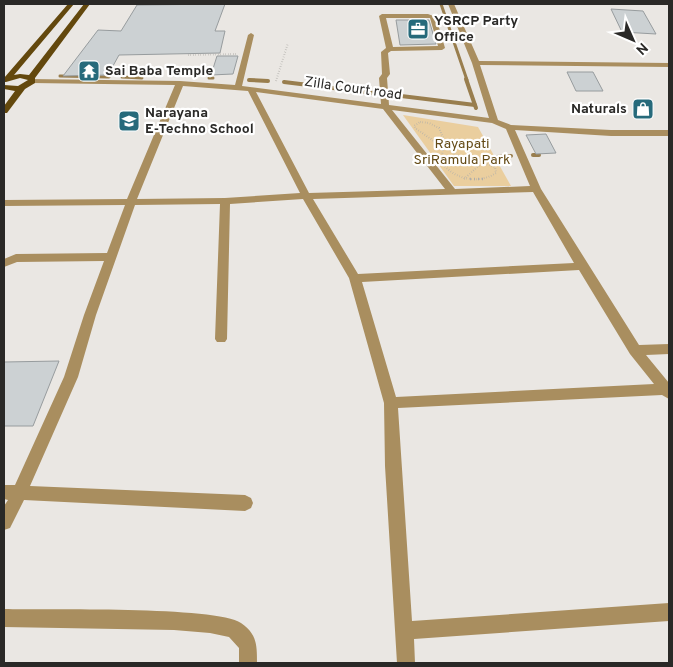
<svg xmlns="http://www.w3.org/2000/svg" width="673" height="667" font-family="Overpass,sans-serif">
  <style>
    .green { fill: #eace9e }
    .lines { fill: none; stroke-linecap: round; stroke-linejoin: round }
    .stream-far1 { stroke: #997e4e; stroke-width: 3 }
    .stream { stroke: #997e4e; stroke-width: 4 }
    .building { fill: #ccd1d3; stroke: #979c9e }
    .path-far1 { stroke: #afada9; stroke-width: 2; stroke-dasharray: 0.5 2; stroke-linecap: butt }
    .path { stroke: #afada9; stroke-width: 2.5; stroke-dasharray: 1 3; stroke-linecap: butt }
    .minor { fill: #a98e5f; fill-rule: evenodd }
    .major { fill: #63480d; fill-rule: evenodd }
    .labels { text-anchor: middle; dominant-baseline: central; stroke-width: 4.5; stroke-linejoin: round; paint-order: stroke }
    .far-poi-label { font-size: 14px; font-weight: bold; fill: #2a2927; stroke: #fff; text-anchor: start }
    .far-street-label { font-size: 14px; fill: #2a2927; stroke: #fff }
    .far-park-label { font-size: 14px; fill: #644a15; stroke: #fff }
  </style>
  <rect width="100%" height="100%" fill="#eae7e3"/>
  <polygon class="green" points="403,115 478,127 511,186 454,186"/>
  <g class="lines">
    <g class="stream-far1">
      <polyline points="441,4 467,80"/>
      <polyline points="60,76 109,77"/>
      <polyline points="122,77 142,78"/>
      <polyline points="209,78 213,78"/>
    </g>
    <g class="stream">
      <polyline points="466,79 476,108"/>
      <polyline points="249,80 268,81"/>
      <polyline points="284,82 374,93"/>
      <polyline points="393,95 475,105"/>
      <polyline points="533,155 539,155"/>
      <polyline points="497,157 511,156"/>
    </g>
  </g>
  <g class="building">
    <polygon points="225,4 215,31 225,31 220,53 119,55 108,75 63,76 98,30 121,31 137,5"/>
    <polygon points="611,9 643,11 656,34 622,32"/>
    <polygon points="396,20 429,20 436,44 400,45"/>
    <polygon points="217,56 238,56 233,74 211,75"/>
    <polygon points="567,72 593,72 603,91 576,91"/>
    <polygon points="546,134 556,153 536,154 526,135"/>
    <polygon points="59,361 33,426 4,426 4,362"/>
  </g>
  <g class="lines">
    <g class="path-far1">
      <polyline points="188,55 236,54"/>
      <polyline points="276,81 288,43"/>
      <path d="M420 122 429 123 439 128 447 147 456 155 490 165 495 167 496 173C478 185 452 179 441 161L443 149 441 146 415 128 414 126Z"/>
      <polyline points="464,179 483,162"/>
    </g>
    <polyline class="path" points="470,179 483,179"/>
    <g class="minor">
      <path d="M448 4H454L479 61 669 63V67L480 65 498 120 511 125 611 130H669V136H611L515 130 541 189 639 345 669 344V354L646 355 669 383V399L662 395 398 408 412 621 669 603V621L414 639 415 663H397L385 466 384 403 349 278 303 199 230 204 227 339 225 342H217L215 339 220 204 135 205 96 315 78 377 30 486 245 495 251 498 253 503 251 508 245 511 24 500 10 528 4 530V506L8 500 4 499V485H15L64 377 84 315 104 261 17 262 4 267V259L16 254 107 253 125 205 4 206V200L127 199 175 85 32 83H29V79L180 81 235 85 248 35 251 33 254 35 242 86 381 104 379 78 382 74 381 52 386 48 379 16 382 14H428L436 17 445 48 442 50 391 51 388 53 390 74 387 78 389 105 489 118 472 63ZM386 18H430L438 46 393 47ZM183 86 248 91 300 193 225 198 137 199ZM256 92 383 109 445 189 309 193ZM392 110 492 123 506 129 530 186 455 189ZM533 192 574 263 358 274 313 199ZM579 270 630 354 654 384 396 397 362 282Z"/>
      <path d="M4 609C43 610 217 606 241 623 257 634 257 645 257 663H239V648L229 637 210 633 174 630 4 627Z"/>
    </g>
    <polygon class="major" points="68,4 74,4 14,75 20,74 29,75 84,4 90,4 35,78 35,83 25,89 7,113 4,113 4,106 15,91 4,89 4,85 18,86 28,80 20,78 6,82 4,82 4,78"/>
  </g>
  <defs>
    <g id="office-square" transform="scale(1.125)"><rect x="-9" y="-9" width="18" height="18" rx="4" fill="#266a7b" stroke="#fff"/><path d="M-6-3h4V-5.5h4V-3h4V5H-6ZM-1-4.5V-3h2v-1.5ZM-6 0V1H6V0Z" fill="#fff"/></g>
    <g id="temple-square" transform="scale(1.125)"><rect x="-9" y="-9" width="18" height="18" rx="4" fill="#266a7b" stroke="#fff"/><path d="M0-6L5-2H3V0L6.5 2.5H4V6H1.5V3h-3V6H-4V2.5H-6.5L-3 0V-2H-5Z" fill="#fff"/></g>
    <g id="shop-square" transform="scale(1.125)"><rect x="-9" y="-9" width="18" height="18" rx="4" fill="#266a7b" stroke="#fff"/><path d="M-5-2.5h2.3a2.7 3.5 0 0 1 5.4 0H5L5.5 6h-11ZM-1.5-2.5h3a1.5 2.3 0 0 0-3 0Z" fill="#fff"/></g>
    <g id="school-square" transform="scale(1.125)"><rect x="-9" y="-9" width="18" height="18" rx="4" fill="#266a7b" stroke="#fff"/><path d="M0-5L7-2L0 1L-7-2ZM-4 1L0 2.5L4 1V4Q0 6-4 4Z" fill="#fff"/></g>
  </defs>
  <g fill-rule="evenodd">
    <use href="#office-square" x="418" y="29"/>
    <use href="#temple-square" x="89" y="71"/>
    <use href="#shop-square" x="643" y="109"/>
    <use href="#school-square" x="129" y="121"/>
  </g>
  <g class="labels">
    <g class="far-poi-label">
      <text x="434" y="21">YSRCP Party<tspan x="434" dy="16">Office</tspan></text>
      <text x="105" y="71">Sai Baba Temple</text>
      <text x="627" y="109" text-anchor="end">Naturals</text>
      <text x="145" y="113">Narayana<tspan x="145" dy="16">E-Techno School</tspan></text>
    </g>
    <g class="far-street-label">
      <text transform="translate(353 89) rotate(8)">Zilla Court road</text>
    </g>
    <g class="far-park-label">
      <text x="462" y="144">Rayapati<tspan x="462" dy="16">SriRamula Park</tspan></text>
    </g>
  </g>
  <rect width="673" height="667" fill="none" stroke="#2a2927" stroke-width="10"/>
  <g transform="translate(633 40) rotate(135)" stroke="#ffffff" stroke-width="4" paint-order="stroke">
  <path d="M0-4L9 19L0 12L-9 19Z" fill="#2a2927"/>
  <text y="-8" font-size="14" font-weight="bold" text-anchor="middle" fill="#2a2927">N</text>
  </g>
</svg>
